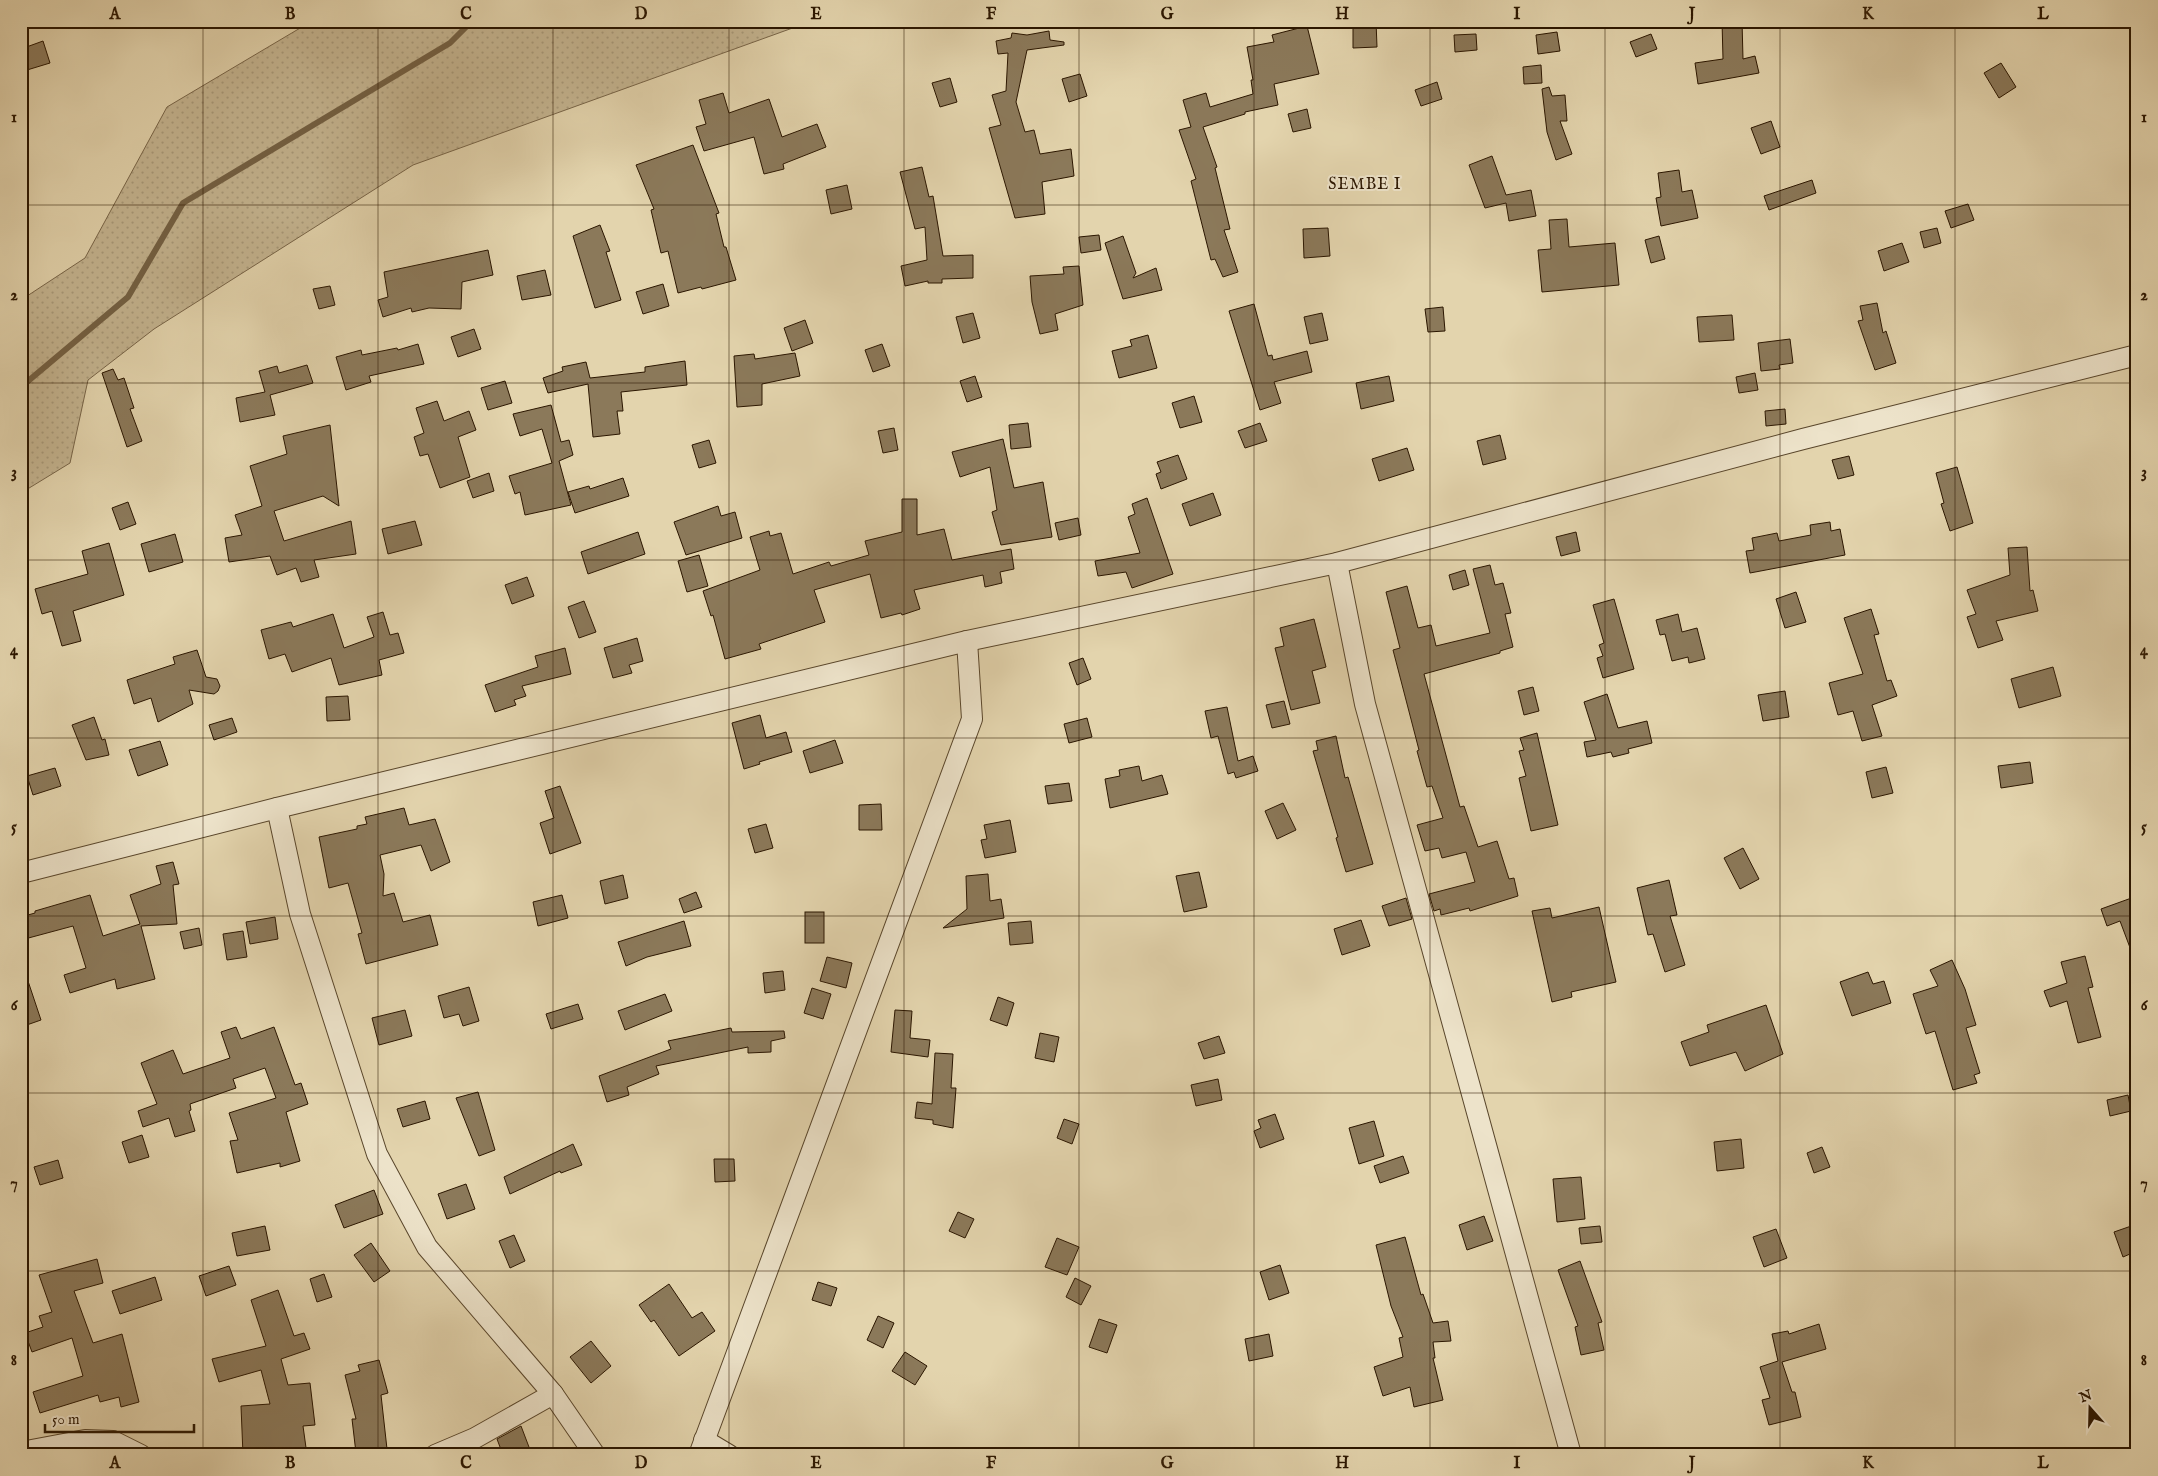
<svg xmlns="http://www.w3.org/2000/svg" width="2158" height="1476" font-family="'IM FELL English',serif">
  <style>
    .grass { fill: url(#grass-dots); stroke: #786548 }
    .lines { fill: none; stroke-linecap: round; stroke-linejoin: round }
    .stream { stroke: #746144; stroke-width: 6 }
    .building { fill: #8b795a; stroke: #2b1600 }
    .street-casing { stroke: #59462b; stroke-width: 22 }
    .street { stroke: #ede3ca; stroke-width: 20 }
    .grid { fill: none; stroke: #2b1600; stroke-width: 1; stroke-opacity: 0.55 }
    .labels { text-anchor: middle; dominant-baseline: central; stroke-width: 4; stroke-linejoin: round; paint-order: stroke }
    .neighbourhood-label { font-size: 16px; letter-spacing: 1px; fill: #2b1600; stroke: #ede3ca }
    .neatline { fill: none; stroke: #2b1600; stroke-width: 2 }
    .grid-label { font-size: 16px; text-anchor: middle; font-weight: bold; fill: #2b1600 }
  </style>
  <defs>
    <pattern id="grass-dots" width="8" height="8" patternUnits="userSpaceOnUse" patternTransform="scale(1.25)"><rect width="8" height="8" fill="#c4b490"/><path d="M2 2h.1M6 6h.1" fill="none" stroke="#a99a7a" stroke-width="1.8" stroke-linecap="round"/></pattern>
  </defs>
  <rect width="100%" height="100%" fill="#e3d4ad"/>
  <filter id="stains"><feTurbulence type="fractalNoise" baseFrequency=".004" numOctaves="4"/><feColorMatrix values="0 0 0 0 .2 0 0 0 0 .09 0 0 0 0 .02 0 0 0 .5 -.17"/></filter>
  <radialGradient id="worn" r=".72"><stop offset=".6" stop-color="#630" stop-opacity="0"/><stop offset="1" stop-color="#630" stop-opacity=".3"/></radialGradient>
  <polygon class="grass" points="312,21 812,21 413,165 154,329 88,380 70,463 21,493 21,300 85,258 167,107"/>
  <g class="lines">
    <polyline class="stream" points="21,387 128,297 183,203 450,43 472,21"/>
  </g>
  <g class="building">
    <polygon points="1353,21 1376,21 1377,47 1353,48"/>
    <polygon points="1722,21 1742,21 1743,59 1755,56 1759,73 1698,84 1695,63 1723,59"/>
    <polygon points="1307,26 1319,74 1274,84 1278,105 1245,112 1245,114 1203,127 1217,167 1215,168 1230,229 1224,230 1238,272 1223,277 1215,259 1211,260 1191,181 1196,179 1179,130 1191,127 1183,100 1206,93 1210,107 1253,94 1251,80 1253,80 1247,47 1274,42 1272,35"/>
    <polygon points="1049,31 1050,40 1064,42 1064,45 1027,50 1016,102 1025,132 1034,130 1040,154 1071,149 1074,176 1042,182 1045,214 1015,218 989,128 1001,125 992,95 1006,91 1008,53 998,54 996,41 1011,38 1012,33 1027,35"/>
    <polygon points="1557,32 1560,51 1538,54 1536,35"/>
    <polygon points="1476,34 1477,50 1455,52 1454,35"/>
    <polygon points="1651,34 1657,49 1636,57 1630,42"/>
    <polygon points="43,41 50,63 27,70 21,49"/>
    <polygon points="2001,63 2016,87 1999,98 1984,73"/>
    <polygon points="1541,65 1542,83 1524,84 1523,67"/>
    <polygon points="1080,74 1087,96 1069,102 1062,79"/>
    <polygon points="950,78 957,102 940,107 932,83"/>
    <polygon points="1437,82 1442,99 1421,106 1415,90"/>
    <polygon points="1549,87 1552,96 1565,95 1567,121 1560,121 1572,154 1556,160 1547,132 1542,89"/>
    <polygon points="723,93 729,113 769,99 782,137 817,124 826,147 783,164 784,169 764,174 754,137 704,151 696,127 706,124 699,100"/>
    <polygon points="1307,109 1311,128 1293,132 1288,114"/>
    <polygon points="1771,121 1780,147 1761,154 1751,128"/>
    <polygon points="693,145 719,213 716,214 724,247 726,247 736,280 702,289 701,287 678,293 668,251 661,253 651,210 654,209 636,165"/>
    <polygon points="1492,156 1506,195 1531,190 1536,216 1509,221 1506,203 1485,208 1469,165"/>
    <polygon points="922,167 929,197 933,196 943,256 973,255 973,278 942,279 942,283 928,283 928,281 905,286 901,266 927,260 925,227 915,229 900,172"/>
    <polygon points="1679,170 1682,192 1692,190 1698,218 1661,226 1656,198 1661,197 1658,173"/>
    <polygon points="1812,180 1816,193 1769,210 1764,196"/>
    <polygon points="847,185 852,209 831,214 826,190"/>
    <polygon points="1968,204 1974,220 1951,228 1945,211"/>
    <polygon points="1567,219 1569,247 1615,243 1619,285 1542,292 1538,250 1551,249 1549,220"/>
    <polygon points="600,225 610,251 606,252 621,300 595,308 573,236"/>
    <polygon points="1328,228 1330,256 1304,258 1303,229"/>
    <polygon points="1937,228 1941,243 1924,248 1920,232"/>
    <polygon points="1099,235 1101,250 1081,253 1079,237"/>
    <polygon points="1123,236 1136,273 1133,278 1156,268 1162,290 1123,299 1105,243"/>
    <polygon points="1659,236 1665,259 1651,263 1645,240"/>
    <polygon points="1902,243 1909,262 1884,271 1878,251"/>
    <polygon points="488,250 493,275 462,282 461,309 429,308 412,312 411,308 383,317 378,300 388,297 384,272"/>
    <polygon points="1079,266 1083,305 1055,314 1058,330 1040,334 1032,302 1030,276 1064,274 1063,267"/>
    <polygon points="545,270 551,295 522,300 517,276"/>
    <polygon points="663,284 669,306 643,314 636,292"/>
    <polygon points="330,286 335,305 319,309 313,289"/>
    <polygon points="1877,303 1883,333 1886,331 1896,363 1875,370 1858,321 1863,320 1860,306"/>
    <polygon points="1254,304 1268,356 1272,355 1273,360 1307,351 1312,372 1274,382 1281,403 1260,410 1229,311"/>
    <polygon points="1443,307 1445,331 1428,332 1425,309"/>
    <polygon points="973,313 980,338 963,343 956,317"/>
    <polygon points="1322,313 1328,340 1310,344 1304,317"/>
    <polygon points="1732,315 1734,340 1699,342 1697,317"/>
    <polygon points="805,320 813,343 792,351 784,328"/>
    <polygon points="474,329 481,349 458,357 451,337"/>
    <polygon points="1148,335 1157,368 1119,378 1112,351 1132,346 1130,340"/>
    <polygon points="1790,339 1793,363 1779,365 1780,369 1761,371 1758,343"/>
    <polygon points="418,344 424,364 369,376 371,382 346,390 336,357 361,350 362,355 397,348 398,350"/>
    <polygon points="882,344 890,366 873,372 865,350"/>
    <polygon points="795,353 800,376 762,384 762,405 737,407 734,356 754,354 755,359"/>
    <polygon points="685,361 687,385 621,392 623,411 617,411 620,434 593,437 588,384 548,393 543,378 563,371 562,367 586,362 590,378 645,372 645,367"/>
    <polygon points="307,365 313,383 270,395 275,415 240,422 236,398 265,392 259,371 277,366 279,373"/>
    <polygon points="113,369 118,380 124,378 134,408 130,409 142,441 127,447 102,373"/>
    <polygon points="1755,373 1758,390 1739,393 1736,377"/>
    <polygon points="975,376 982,397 967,402 960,381"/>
    <polygon points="1389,376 1394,401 1361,409 1356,383"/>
    <polygon points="505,381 512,403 488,410 481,388"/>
    <polygon points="1194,396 1202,422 1180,428 1172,403"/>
    <polygon points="437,401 444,421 469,411 476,430 458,437 470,477 440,488 428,454 420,456 414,437 424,433 416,408"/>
    <polygon points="551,405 561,442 569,440 573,455 559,461 571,505 525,515 520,492 515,494 509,476 552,463 542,429 520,436 513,414"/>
    <polygon points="1785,409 1786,424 1766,426 1765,411"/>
    <polygon points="1028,423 1031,447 1011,449 1009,425"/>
    <polygon points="1260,423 1267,441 1245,448 1238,431"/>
    <polygon points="330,425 339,506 323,496 274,511 284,541 351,521 356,554 314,560 319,577 301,582 296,568 277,575 270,556 229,562 225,538 242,535 235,515 262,506 250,466 287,454 283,436"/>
    <polygon points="894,428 898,450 883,453 878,431"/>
    <polygon points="1500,435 1506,459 1483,465 1477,441"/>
    <polygon points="1003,439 1014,488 1043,482 1052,537 1001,545 992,512 997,510 990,467 960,477 952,452"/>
    <polygon points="709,440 716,463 699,468 692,445"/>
    <polygon points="1407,448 1414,470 1379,481 1372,459"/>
    <polygon points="1178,455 1187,479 1161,489 1156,474 1161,472 1157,462"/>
    <polygon points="1849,456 1854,475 1838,479 1832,460"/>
    <polygon points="1957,467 1973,523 1950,531 1941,504 1944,503 1936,473"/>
    <polygon points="489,473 494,491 473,498 467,481"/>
    <polygon points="623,478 629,496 575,513 568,492 589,486 590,489"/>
    <polygon points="1213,493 1221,515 1190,526 1182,504"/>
    <polygon points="1147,498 1173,574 1132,588 1126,572 1098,576 1095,561 1140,553 1128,517 1135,514 1132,504"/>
    <polygon points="902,499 917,499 917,535 944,529 952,560 1011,549 1014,569 1000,572 1002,583 985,587 983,575 914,590 920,609 902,615 901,613 881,618 870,574 814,590 825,622 759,644 761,649 725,659 713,615 711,616 703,591 760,570 750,537 769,531 770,536 781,533 793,574 829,562 831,566 869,555 865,541 902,532"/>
    <polygon points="128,502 136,524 120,530 112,508"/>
    <polygon points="718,506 721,516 735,512 742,538 686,555 674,522"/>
    <polygon points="1078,518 1081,535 1059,540 1055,523"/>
    <polygon points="415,521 422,545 388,554 382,529"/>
    <polygon points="1830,522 1831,531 1840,529 1845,555 1750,573 1746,551 1754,550 1752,538 1777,533 1779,541 1811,535 1810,525"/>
    <polygon points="638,532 645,554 588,574 581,552"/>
    <polygon points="1576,532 1580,551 1561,556 1556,537"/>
    <polygon points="175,534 183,562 149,572 141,544"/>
    <polygon points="109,543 124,595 73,611 81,641 62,646 52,611 42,614 35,589 88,574 82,551"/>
    <polygon points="2027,547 2030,591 2033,590 2038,611 1996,621 2003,640 1978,648 1967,617 1976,614 1967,590 2010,575 2008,548"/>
    <polygon points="699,555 708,586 687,592 678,561"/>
    <polygon points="1490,565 1495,585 1503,583 1511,613 1505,614 1513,647 1500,651 1500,653 1424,674 1460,807 1464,806 1478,847 1497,841 1509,879 1514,878 1518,896 1470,911 1469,908 1441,915 1440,909 1434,911 1429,894 1475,882 1466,852 1442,858 1439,848 1425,851 1417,825 1443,818 1432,786 1427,787 1417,751 1419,750 1393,650 1400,648 1386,592 1407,586 1418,628 1431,625 1436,646 1490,633 1473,569"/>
    <polygon points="1465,570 1469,585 1453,590 1449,575"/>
    <polygon points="527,577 534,596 512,604 505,585"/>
    <polygon points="1796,592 1806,622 1785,628 1776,599"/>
    <polygon points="1614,599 1634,669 1603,678 1597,658 1603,656 1599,645 1604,643 1593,605"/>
    <polygon points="584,601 596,632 579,638 568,607"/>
    <polygon points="1871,609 1879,634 1874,635 1887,681 1891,680 1897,696 1872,705 1882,736 1862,741 1853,711 1838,715 1829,683 1863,674 1844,618"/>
    <polygon points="383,612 390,635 398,633 404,653 379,660 382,675 339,685 331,658 292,672 285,654 269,659 261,630 291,622 293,627 333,614 344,648 374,637 367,617"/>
    <polygon points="1678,614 1682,632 1697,628 1705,659 1689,663 1688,657 1672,661 1665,634 1660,635 1656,620"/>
    <polygon points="1314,619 1326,667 1312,671 1320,703 1291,710 1275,648 1284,646 1280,628"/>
    <polygon points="637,638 643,661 629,665 632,673 613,678 604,648"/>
    <polygon points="565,648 571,674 522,686 526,696 514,700 516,705 495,712 485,685 538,667 535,656"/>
    <polygon points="197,650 206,677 217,679 220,686 218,691 214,694 189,690 193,704 158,722 151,698 134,704 127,680 175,664 173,657"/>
    <polygon points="1083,658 1091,679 1077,685 1069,663"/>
    <polygon points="2053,667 2061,696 2019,708 2011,679"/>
    <polygon points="1533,687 1539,711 1524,715 1518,691"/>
    <polygon points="1785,691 1789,717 1763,721 1758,695"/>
    <polygon points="1607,694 1618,728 1647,721 1652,743 1628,749 1629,753 1613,757 1611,752 1587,757 1584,742 1596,740 1584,702"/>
    <polygon points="348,696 350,720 327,721 326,697"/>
    <polygon points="1284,701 1290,724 1272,728 1266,705"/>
    <polygon points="1227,707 1238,761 1253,756 1258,771 1236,778 1234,772 1228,774 1218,736 1211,738 1205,711"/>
    <polygon points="760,715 766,738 786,732 792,752 759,762 760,764 744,769 732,723"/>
    <polygon points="94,717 102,740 105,739 109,755 86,760 72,725"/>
    <polygon points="232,718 237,732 214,740 209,725"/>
    <polygon points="1087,718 1092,737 1069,743 1064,724"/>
    <polygon points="1537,733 1558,825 1531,831 1519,778 1526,776 1519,751 1524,750 1520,738"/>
    <polygon points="1336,736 1345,778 1348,777 1373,864 1346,872 1336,838 1338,837 1313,751 1318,750 1316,741"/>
    <polygon points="835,740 843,763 810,773 803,751"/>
    <polygon points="160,741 168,765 138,776 129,750"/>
    <polygon points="2030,762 2033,783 2001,788 1998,766"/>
    <polygon points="1139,766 1142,781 1162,775 1168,794 1110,808 1105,779 1120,776 1119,770"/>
    <polygon points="1886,767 1893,793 1872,798 1866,772"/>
    <polygon points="55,768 61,786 33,795 27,776"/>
    <polygon points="1069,783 1072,801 1048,804 1045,786"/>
    <polygon points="560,786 581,843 550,854 540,823 554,818 545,791"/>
    <polygon points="1283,803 1296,830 1277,839 1265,811"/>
    <polygon points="881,804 882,830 859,830 859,805"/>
    <polygon points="404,808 409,825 435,819 450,862 431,871 421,845 380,855 384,874 383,896 394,893 403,922 430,915 438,945 366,964 358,934 362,933 348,883 329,888 319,837 357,829 357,826 367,824 365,817"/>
    <polygon points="1010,820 1016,852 985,858 981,840 987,839 984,825"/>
    <polygon points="766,824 773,848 755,853 748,829"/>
    <polygon points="1743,848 1759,879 1740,889 1724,858"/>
    <polygon points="173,862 179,884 173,885 177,924 141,926 155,979 117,989 115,979 70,993 64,975 86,968 73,926 21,940 21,917 35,913 35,911 90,895 103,936 140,924 130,895 161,884 156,866"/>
    <polygon points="1199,872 1207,907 1184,912 1176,876"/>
    <polygon points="988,874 990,901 1001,899 1004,918 943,928 967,909 966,876"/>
    <polygon points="623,875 628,898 605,904 600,881"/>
    <polygon points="1669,880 1677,915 1670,916 1685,965 1665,972 1653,934 1648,935 1637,888"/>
    <polygon points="696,892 702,907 684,913 679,899"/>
    <polygon points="562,895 568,918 538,926 533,902"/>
    <polygon points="2137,896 2137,960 2135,961 2120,921 2107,926 2101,909"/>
    <polygon points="1406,898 1412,919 1389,926 1382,906"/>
    <polygon points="1599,907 1616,982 1571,992 1572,997 1552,1002 1532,911 1550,908 1552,918"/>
    <rect x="805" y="912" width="19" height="31"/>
    <polygon points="275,917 278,939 250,944 246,922"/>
    <polygon points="1361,920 1370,946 1342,955 1334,929"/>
    <polygon points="684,921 691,946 647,957 626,966 618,942"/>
    <polygon points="1031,921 1033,943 1010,945 1008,923"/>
    <polygon points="199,928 202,945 184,949 180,932"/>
    <polygon points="243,931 247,957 227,960 223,934"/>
    <polygon points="2085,956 2093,987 2088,988 2101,1037 2078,1043 2067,1001 2050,1007 2044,991 2067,983 2061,962"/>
    <polygon points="827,957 852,963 846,988 820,981"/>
    <polygon points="1952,960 1965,989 1976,1025 1966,1028 1980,1073 1974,1075 1977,1083 1953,1090 1935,1031 1926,1034 1913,994 1938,986 1930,970"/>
    <polygon points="24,969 41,1020 21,1027 21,970"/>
    <polygon points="783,971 785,990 765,993 763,973"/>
    <polygon points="1868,972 1873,984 1884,981 1891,1003 1852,1016 1840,982"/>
    <polygon points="469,987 479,1021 463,1026 459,1014 444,1018 438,996"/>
    <polygon points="812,988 831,994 823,1019 804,1013"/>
    <polygon points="665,994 672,1011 625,1030 618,1011"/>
    <polygon points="998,997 1014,1003 1007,1026 990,1020"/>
    <polygon points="578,1004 583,1019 551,1029 546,1014"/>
    <polygon points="1766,1005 1783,1054 1745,1071 1736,1052 1690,1066 1681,1042 1709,1032 1707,1025"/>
    <polygon points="405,1010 412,1036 379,1045 372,1018"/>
    <polygon points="895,1010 912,1011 910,1038 930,1040 928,1057 891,1052"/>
    <polygon points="236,1027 241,1039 274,1027 295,1085 301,1083 308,1104 286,1112 300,1161 280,1167 280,1163 237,1173 230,1141 238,1140 229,1113 276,1098 265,1068 233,1079 236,1088 190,1104 191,1110 189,1111 195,1131 175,1137 169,1118 143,1127 138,1111 157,1104 141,1063 173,1050 183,1074 230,1058 221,1032"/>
    <polygon points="731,1028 732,1032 784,1031 785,1038 771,1041 771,1052 748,1053 748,1047 656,1066 659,1074 627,1087 629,1095 607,1102 599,1076 671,1049 668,1041"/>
    <polygon points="1040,1033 1059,1037 1054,1062 1035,1058"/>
    <polygon points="1219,1036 1225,1053 1204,1059 1198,1043"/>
    <polygon points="935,1053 953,1054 951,1088 956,1088 953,1128 933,1124 933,1120 915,1118 917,1102 932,1104"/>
    <polygon points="1218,1079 1222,1100 1196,1106 1191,1085"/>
    <polygon points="478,1092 495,1150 479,1156 456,1098"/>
    <polygon points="2128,1095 2131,1111 2110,1116 2107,1100"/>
    <polygon points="425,1101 430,1119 403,1127 397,1109"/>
    <polygon points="1275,1114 1284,1139 1260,1148 1254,1131 1261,1128 1258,1120"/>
    <polygon points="1064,1119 1079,1124 1072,1144 1057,1138"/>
    <polygon points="1374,1121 1384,1156 1359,1164 1349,1128"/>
    <polygon points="142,1135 149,1157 129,1163 122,1142"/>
    <polygon points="1741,1139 1744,1168 1717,1171 1714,1142"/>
    <polygon points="573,1144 582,1165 561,1173 560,1171 510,1194 504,1177"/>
    <polygon points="1822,1147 1830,1167 1814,1173 1807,1153"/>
    <polygon points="1403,1156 1409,1173 1380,1183 1374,1166"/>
    <polygon points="714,1159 734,1159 735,1181 715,1182"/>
    <polygon points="58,1160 63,1178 40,1185 34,1167"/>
    <polygon points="1581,1177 1585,1219 1557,1222 1553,1179"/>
    <polygon points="466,1184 475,1209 447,1219 438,1194"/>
    <polygon points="374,1190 383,1214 344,1228 335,1205"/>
    <polygon points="958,1212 974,1219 965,1238 949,1231"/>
    <polygon points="1484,1216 1493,1241 1467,1250 1459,1225"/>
    <polygon points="2137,1224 2137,1251 2123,1257 2114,1232"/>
    <polygon points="265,1226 270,1250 237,1256 232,1233"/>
    <polygon points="1600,1226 1602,1242 1581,1244 1579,1228"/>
    <polygon points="1776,1229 1787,1258 1764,1267 1753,1237"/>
    <polygon points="514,1235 525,1261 510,1268 499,1241"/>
    <polygon points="1405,1237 1421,1295 1423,1294 1433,1323 1448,1321 1451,1341 1433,1342 1435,1358 1433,1358 1443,1400 1414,1407 1410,1387 1383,1396 1374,1367 1403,1357 1399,1338 1403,1337 1391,1306 1376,1245"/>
    <polygon points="1057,1238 1079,1247 1067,1275 1045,1267"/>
    <polygon points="371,1243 390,1271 374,1282 354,1255"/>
    <polygon points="97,1259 103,1283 74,1291 93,1343 122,1334 139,1402 121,1407 119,1397 100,1402 98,1395 40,1413 33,1392 83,1376 72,1338 32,1352 25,1333 43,1327 39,1316 52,1312 39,1275"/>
    <polygon points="1580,1261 1602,1322 1598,1323 1604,1350 1581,1355 1575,1327 1578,1326 1558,1270"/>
    <polygon points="1280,1265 1289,1293 1269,1300 1260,1272"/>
    <polygon points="229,1266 236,1285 206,1296 199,1276"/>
    <polygon points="324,1274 332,1297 317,1302 310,1279"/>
    <polygon points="155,1277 162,1300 120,1314 112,1291"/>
    <polygon points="1075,1278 1091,1286 1081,1305 1066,1297"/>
    <polygon points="818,1282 837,1288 831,1306 812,1300"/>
    <polygon points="669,1284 692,1318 702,1312 715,1331 679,1356 654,1320 651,1322 639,1305"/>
    <polygon points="278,1290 294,1336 304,1333 310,1349 281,1359 288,1385 310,1383 315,1425 303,1426 307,1455 243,1455 241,1406 270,1404 261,1370 219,1382 212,1359 266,1346 251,1300"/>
    <polygon points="878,1316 894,1323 883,1348 867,1340"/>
    <polygon points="1099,1319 1117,1325 1107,1353 1089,1347"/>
    <polygon points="1819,1324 1826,1349 1782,1362 1792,1392 1795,1392 1801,1417 1769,1425 1762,1400 1770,1398 1760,1367 1778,1361 1772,1334 1788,1331 1789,1334"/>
    <polygon points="1269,1334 1273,1356 1249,1361 1245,1339"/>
    <polygon points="591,1341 611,1366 591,1383 570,1357"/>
    <polygon points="905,1352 927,1366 915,1385 892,1371"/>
    <polygon points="379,1360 388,1393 381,1395 387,1449 356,1453 352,1419 356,1419 345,1375 360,1371 358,1365"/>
    <polygon points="521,1426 532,1455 503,1455 497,1439"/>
  </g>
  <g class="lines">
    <g class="street-casing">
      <g id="street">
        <polyline points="1337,563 1365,704 1571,1455"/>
        <polyline points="277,808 300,914 377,1154 427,1247 553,1394 595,1455"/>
        <polyline points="21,873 277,808 967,641 1337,563 1803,439 2137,355"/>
        <polyline points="704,1440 729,1455"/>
        <polyline points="21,1452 85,1440 113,1441 141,1455"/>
        <polyline points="435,1455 475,1438 553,1394"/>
        <polyline points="699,1455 972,719 967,641"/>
      </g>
    </g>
    <use href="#street" class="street"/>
  </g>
  <path class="grid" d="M203 21V1455M378 21V1455M553 21V1455M729 21V1455M904 21V1455M1079 21V1455M1254 21V1455M1430 21V1455M1605 21V1455M1780 21V1455M1955 21V1455M21 205H2137M21 383H2137M21 560H2137M21 738H2137M21 916H2137M21 1093H2137M21 1271H2137"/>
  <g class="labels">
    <g class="neighbourhood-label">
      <text x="1365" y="185">SEMBE I</text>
    </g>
  </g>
  <rect width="2158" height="1476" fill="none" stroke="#e3d4ad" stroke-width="55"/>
  <g transform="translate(2090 1408) rotate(340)" stroke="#ede3ca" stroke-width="4" paint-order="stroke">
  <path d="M0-4L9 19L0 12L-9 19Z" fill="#2b1600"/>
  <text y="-8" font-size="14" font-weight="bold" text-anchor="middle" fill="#2b1600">N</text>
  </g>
  <path d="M45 1424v8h149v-8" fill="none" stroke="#2b1600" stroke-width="2.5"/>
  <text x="52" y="1424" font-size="15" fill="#2b1600" stroke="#ede3ca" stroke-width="4" paint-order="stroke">50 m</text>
  <rect x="28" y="28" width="2102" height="1420" class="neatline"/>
  <g class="grid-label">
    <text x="115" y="19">A</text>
    <text x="290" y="19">B</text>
    <text x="466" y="19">C</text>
    <text x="641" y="19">D</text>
    <text x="816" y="19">E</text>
    <text x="991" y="19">F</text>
    <text x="1167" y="19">G</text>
    <text x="1342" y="19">H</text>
    <text x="1517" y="19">I</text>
    <text x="1692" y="19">J</text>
    <text x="1868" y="19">K</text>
    <text x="2043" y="19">L</text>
    <text x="14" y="122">1</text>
    <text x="2144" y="122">1</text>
    <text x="14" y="300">2</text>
    <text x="2144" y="300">2</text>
    <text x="14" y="477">3</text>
    <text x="2144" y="477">3</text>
    <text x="14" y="655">4</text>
    <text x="2144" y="655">4</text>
    <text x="14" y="832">5</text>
    <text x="2144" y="832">5</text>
    <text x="14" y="1010">6</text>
    <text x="2144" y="1010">6</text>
    <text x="14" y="1188">7</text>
    <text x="2144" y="1188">7</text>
    <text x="14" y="1365">8</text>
    <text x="2144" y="1365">8</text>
    <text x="115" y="1468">A</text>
    <text x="290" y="1468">B</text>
    <text x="466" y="1468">C</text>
    <text x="641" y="1468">D</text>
    <text x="816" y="1468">E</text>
    <text x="991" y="1468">F</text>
    <text x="1167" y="1468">G</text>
    <text x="1342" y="1468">H</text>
    <text x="1517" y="1468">I</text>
    <text x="1692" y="1468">J</text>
    <text x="1868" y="1468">K</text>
    <text x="2043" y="1468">L</text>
  </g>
  <rect width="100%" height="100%" filter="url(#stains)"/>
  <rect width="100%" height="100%" fill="url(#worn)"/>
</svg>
